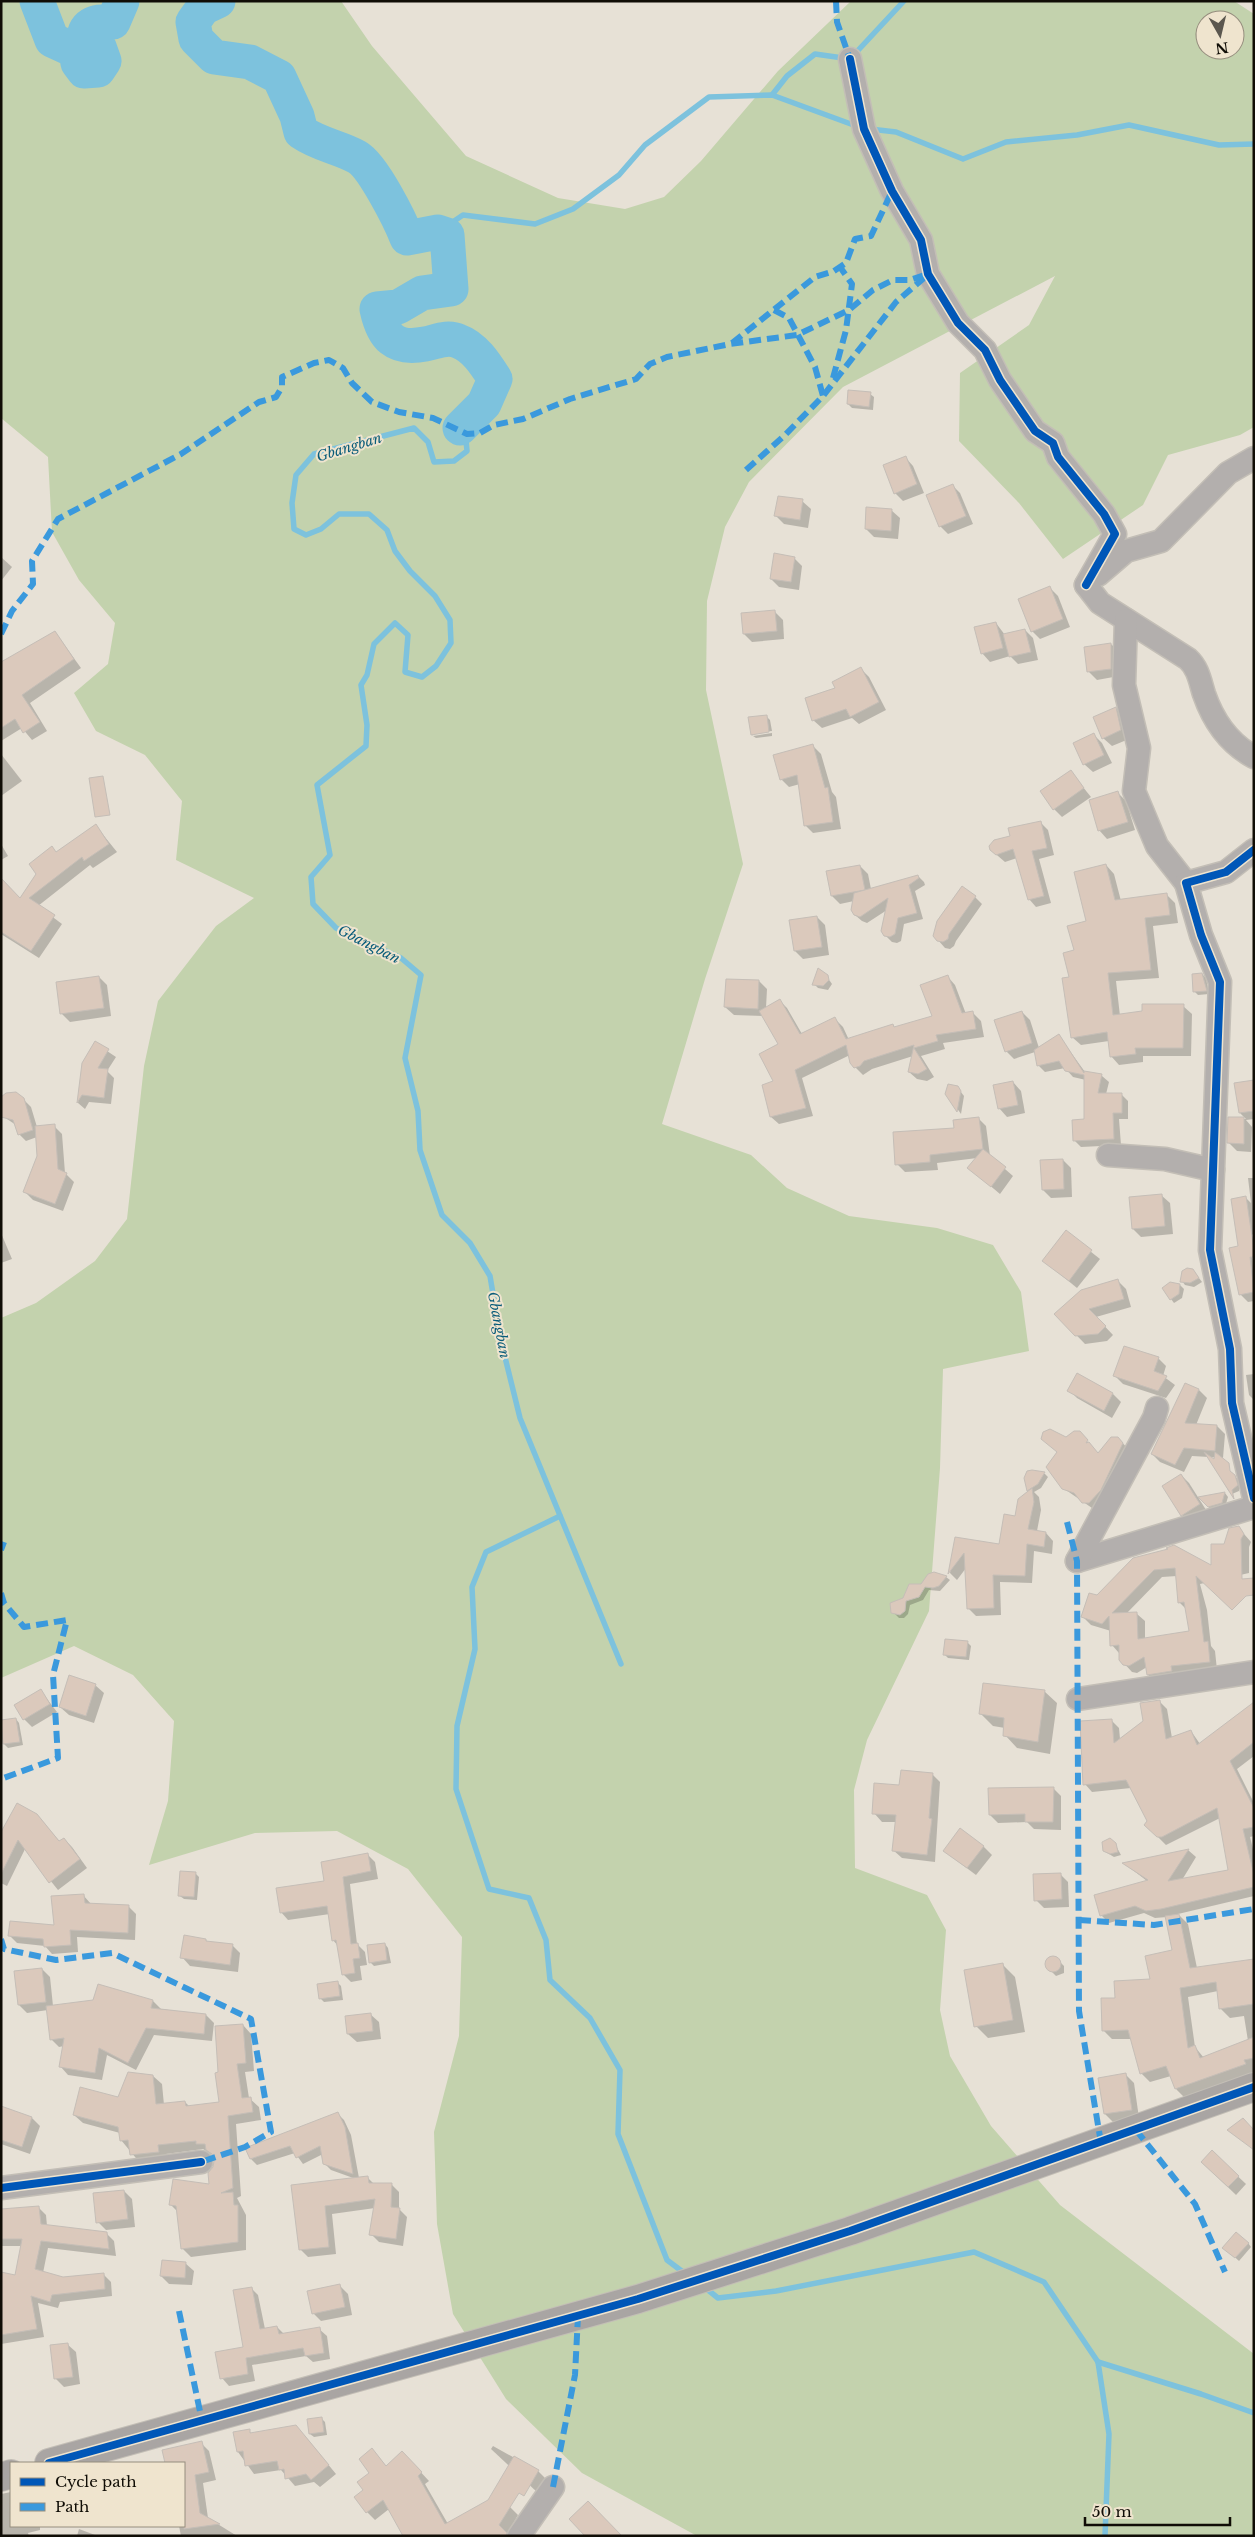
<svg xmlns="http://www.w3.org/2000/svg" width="1255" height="2537" font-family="'Libre Baskerville',serif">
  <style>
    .green { fill: #c3d2ad; fill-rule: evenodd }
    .shadow { fill: #0003; fill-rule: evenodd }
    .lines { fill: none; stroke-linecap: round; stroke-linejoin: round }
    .stream { stroke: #7dc2dd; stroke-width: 5.5 }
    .river { stroke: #7dc2dd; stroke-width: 35 }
    .building { fill: #dbc9bc; stroke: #c5beb7; fill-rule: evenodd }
    .street-casing { stroke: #c3beb6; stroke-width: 25 }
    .secondary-casing { stroke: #c3beb6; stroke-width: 30 }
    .street { stroke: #b3afad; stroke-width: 22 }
    .secondary { stroke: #a9a5a3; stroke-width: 28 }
    .quiet { stroke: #3a99dd; stroke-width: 6; stroke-dasharray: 12 6; stroke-linecap: butt }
    .cycleway-casing { stroke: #efe4ce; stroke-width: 11 }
    .cycleway { stroke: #0057b8; stroke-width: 8 }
    .labels { text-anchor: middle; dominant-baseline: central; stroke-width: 4; stroke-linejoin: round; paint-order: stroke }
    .water-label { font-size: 14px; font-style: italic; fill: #085b79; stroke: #efe4ce }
  </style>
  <rect width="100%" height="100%" fill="#e7e1d6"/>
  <path class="green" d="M1 1H341L372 46 466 156 558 198 625 209 664 197 701 161 778 71 851 1H1234L1254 14V427L1240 435 1168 455 1143 505 1063 559 1019 503 959 441 960 373 1029 325 1055 276 843 387 749 482 725 527 707 601 706 690 743 864 705 979 662 1124 751 1155 787 1188 849 1216 937 1228 993 1245 1021 1292 1029 1351 943 1369 940 1468 929 1611 867 1740 854 1790 855 1868 927 1895 946 1930 940 2010 950 2056 991 2126 1060 2205 1254 2354V2536H697L582 2473 506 2399 453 2314 437 2224 434 2132 459 2036 462 1937 408 1869 337 1831 255 1833 149 1865 168 1801 174 1721 133 1675 74 1646 1 1678V1318L36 1303 95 1261 127 1219 144 1066 158 1001 216 926 254 898 176 860 182 801 145 755 96 731 74 693 108 664 115 623 79 580 52 532 48 457 1 418ZM1205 20H1235V50H1205Z"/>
  <g class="shadow">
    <polygon points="870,394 874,397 873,410 852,408 848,404"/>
    <polygon points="905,457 913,466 924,493 903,501 895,493"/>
    <polygon points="952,485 960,493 973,524 948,534 940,526"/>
    <polygon points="802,501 811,509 808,528 784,524 776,516"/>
    <polygon points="891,510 900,518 898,539 874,537 866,529"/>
    <polygon points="1,557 12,567 1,581"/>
    <polygon points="794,558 802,566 799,590 779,587 771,579"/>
    <polygon points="1050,588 1058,596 1070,627 1040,639 1032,631"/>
    <polygon points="775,612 783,620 784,639 752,642 744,634"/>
    <polygon points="996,623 1005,635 1025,630 1033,638 1038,660 1018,664 1010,656 990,662 982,653"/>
    <polygon points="55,632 81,668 30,703 47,731 32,740 22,728 1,741 1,674"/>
    <polygon points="1111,644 1119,652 1119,676 1097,680 1089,672"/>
    <polygon points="861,669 869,677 886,710 859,724 852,718 822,728 813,720 837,689"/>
    <polygon points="1116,709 1124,717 1129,739 1112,746 1103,738"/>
    <polygon points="766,716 770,720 772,731 753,733 753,736 752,734"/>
    <polygon points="772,733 772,736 756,738 753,736"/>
    <polygon points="1094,735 1102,743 1112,763 1093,772 1084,764"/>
    <polygon points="813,746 821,754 832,792 836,797 841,829 813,833 805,825 800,784 789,787 781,779"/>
    <polygon points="1,754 22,781 1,796"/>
    <polygon points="1070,771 1091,797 1062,817 1054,809"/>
    <polygon points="1118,793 1126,801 1135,830 1107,839 1099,830"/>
    <polygon points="1040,822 1048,830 1054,855 1039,859 1051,903 1036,907 1029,899 1017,858 1005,862 991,850"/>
    <polygon points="96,826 117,852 93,868 90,865 38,906 62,924 39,958 1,934 1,921 21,900 57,853"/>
    <polygon points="1,844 8,856 1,860"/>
    <polygon points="1106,865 1114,874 1121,901 1166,894 1175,903 1178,923 1153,926 1159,978 1116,981 1120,1016 1183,1006 1192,1014 1191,1056 1143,1056 1143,1062 1119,1065 1111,1056 1109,1041 1081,1045 1072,1037 1070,978 1075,951 1088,922"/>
    <polygon points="860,866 868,874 871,889 918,876 924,882 925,885 915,891 923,919 904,924 901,941 897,943 892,942 885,935 887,910 867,923 862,921 855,915 854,901 840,904 832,896"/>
    <polygon points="975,897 982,904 956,941 954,946 950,949 945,948 938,940"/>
    <polygon points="817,917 825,925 829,955 803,959 795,951"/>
    <polygon points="825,974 832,984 828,990 818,988 814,984"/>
    <polygon points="1202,974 1206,978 1209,994 1198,995 1194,991"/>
    <polygon points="99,977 107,985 111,1016 70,1022 62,1014 57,983"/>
    <polygon points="948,977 955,985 966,1014 973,1013 981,1021 984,1037 943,1043 945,1049 921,1056 934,1077 927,1081 917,1079 909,1072 913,1056 872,1069 863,1075 855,1067 850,1055 802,1078 813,1116 779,1124 771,1117 779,1044 763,1016 734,1015 725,1007 759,981 767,989 766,1008 779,1000 787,1008 802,1034 835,1019 843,1027 849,1040 892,1025 895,1028 934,1017"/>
    <polygon points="1022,1012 1030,1020 1039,1048 1059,1036 1085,1072 1102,1076 1109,1082 1106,1094 1121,1094 1128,1101 1128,1119 1119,1119 1121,1145 1081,1147 1074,1140 1085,1121 1086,1080 1073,1077 1065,1068 1045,1072 1038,1065 1035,1052 1014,1059 1006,1051"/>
    <polygon points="95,1043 116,1057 107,1071 114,1078 111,1104 89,1102 85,1109 78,1103 83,1067"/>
    <polygon points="1254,1081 1254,1119 1246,1120 1252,1127 1251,1152 1237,1151 1229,1143 1229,1118 1246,1119 1240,1113"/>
    <polygon points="1013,1082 1021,1091 1025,1113 1007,1117 999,1108"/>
    <polygon points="957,1087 964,1096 961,1114 947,1094"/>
    <polygon points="23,1099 31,1107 37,1127 54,1126 62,1134 65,1173 74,1182 63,1211 33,1200 25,1192 39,1156 37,1137 26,1141 19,1134 16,1125 4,1117"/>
    <polygon points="978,1118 986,1126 990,1156 1013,1176 1000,1194 969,1168 977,1158 937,1163 938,1170 905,1172 897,1164 955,1129"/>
    <polygon points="1063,1160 1071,1168 1072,1197 1051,1198 1043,1190"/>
    <polygon points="1248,1178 1254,1178 1254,1234 1245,1237 1246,1198 1251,1203"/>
    <polygon points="1161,1195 1170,1203 1173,1234 1141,1237 1133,1229"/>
    <polygon points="1066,1232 1100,1259 1077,1288 1044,1261"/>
    <polygon points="1,1233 12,1259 1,1263"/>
    <polygon points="1252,1247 1254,1301 1248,1302 1240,1294"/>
    <polygon points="1193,1270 1202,1282 1194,1287 1185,1285 1182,1281"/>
    <polygon points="1118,1281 1126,1289 1131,1307 1096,1317 1113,1335 1107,1341 1085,1344 1056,1314"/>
    <polygon points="1180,1285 1184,1289 1182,1298 1174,1303 1171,1299"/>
    <polygon points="1158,1358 1166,1366 1163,1376 1175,1385 1166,1398 1123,1384 1115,1376"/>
    <polygon points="1254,1374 1254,1400 1249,1395 1246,1375"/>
    <polygon points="1069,1390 1113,1394 1121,1402 1112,1418 1077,1398"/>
    <polygon points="1199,1390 1207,1398 1196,1425 1217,1426 1225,1434 1223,1458 1209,1457 1239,1480 1239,1491 1232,1494 1228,1490 1209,1457 1192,1456 1184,1472 1160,1462 1152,1454"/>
    <polygon points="1066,1438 1085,1439 1098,1454 1120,1440 1128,1449 1097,1506 1092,1508 1063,1488"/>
    <polygon points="1028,1472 1045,1474 1048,1477 1041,1488 1034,1492 1039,1497 1041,1510 1037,1531 1046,1533 1053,1541 1052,1554 1034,1551 1032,1583 1000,1582 1001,1615 976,1616 968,1608 966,1568 957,1580 950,1573 956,1538 1000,1545 1029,1492 1025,1479"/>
    <polygon points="1181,1475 1189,1483 1208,1513 1190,1523 1182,1515"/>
    <polygon points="1225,1493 1228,1497 1225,1507 1212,1511 1201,1498"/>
    <path d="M1238 1527 1251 1542 1249 1547V1573L1200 1584 1207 1610 1211 1646 1215 1651 1217 1670 1156 1682 1148 1675 1147 1667 1137 1673 1132 1672 1121 1660 1119 1653 1112 1645 1111 1631 1091 1625 1083 1617 1097 1597 1134 1559 1212 1567ZM1177 1576 1179 1602 1187 1610 1190 1632 1145 1639V1621L1137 1614H1126L1162 1577Z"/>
    <polygon points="946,1577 950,1580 940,1591 929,1590 923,1600 910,1605 908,1614 904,1618 899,1618 891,1610 891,1603 904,1599 922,1586"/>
    <polygon points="967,1642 971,1646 969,1660 948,1658 944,1654"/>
    <polygon points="95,1685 104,1693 94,1723 69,1715 60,1707"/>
    <polygon points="41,1691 57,1712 32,1727 24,1719"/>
    <polygon points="1044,1691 1057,1703 1050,1754 1017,1748 1005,1735 1005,1728 993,1726 981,1714"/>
    <path d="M1159 1701 1167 1709 1172 1738 1191 1731 1200 1744 1254 1703V1756L1237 1769 1254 1803V1836L1250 1837 1254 1853V1896L1178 1914 1188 1924 1197 1968 1254 1960V2073L1185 2098 1176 2089 1171 2076 1150 2082 1141 2073 1131 2039H1112L1103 2030 1116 1999 1152 1980 1173 1951 1167 1917 1155 1918 1144 1913 1109 1923 1101 1915 1147 1881 1125 1864 1188 1850 1196 1857 1182 1880 1230 1871 1220 1818 1166 1845 1153 1832 1131 1788 1092 1792 1085 1784 1111 1720 1119 1728 1120 1739 1144 1721ZM1218 1991 1221 2009 1230 2018 1244 2016 1248 2041 1204 2058 1195 2047 1188 1997Z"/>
    <polygon points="16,1719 19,1723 23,1745 8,1748 4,1744 1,1721"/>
    <polygon points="932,1774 940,1782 935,1862 902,1858 893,1850 897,1822 882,1822 874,1813 900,1786"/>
    <polygon points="1053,1788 1061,1796 1061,1830 1034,1829 1027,1822 998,1823 990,1815"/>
    <polygon points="37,1815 60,1842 64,1839 72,1847 87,1868 58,1890 25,1849 7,1886 1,1883 1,1835"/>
    <polygon points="1115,1844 1121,1855 1114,1857 1104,1851"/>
    <polygon points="983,1846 992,1855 976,1875 944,1851"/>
    <polygon points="368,1855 375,1862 378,1879 350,1884 357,1944 365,1952 367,1965 360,1966 362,1980 351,1982 343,1974 338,1946 333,1940 330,1914 288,1920 281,1912"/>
    <polygon points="195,1873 199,1877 197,1900 184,1899 180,1896"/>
    <polygon points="1060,1874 1068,1882 1069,1907 1044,1908 1036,1900"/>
    <polygon points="83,1895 91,1904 128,1906 136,1914 135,1940 77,1937 78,1952 52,1954 45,1946 17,1943 9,1935 55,1927"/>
    <polygon points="206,1940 208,1943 232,1945 240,1953 238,1972 190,1966 182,1957"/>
    <polygon points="385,1944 388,1948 391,1963 374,1966 370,1962"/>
    <polygon points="1049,1958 1056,1958 1064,1966 1064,1973 1056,1976 1047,1967"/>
    <polygon points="1003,1965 1015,1977 1025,2032 988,2038 976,2026"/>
    <polygon points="42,1969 50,1977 53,2006 94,2001 98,1986 153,2001 161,2009 206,2015 214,2023 212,2041 154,2035 136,2070 107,2055 102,2080 68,2075 61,2067 64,2046 59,2047 51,2039 48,2010 27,2013 19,2005"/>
    <polygon points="337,1982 341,1986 343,2000 324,2002 320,1998"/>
    <polygon points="370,2014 379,2022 381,2039 357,2042 348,2034"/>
    <polygon points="243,2025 251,2034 254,2071 245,2072 249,2098 259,2107 261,2120 236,2124 241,2196 237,2198 246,2215 246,2250 191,2257 182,2248 178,2212 171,2205 211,2186 215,2161 214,2156 203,2149 166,2154 167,2160 140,2163 121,2140 120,2133 83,2123 74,2115 118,2099 153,2076 162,2084 164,2105 185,2102 190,2107 221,2103 219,2073"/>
    <polygon points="1125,2074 1134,2083 1139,2118 1113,2122 1105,2114 1100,2079"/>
    <polygon points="1,2108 32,2118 40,2126 30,2154 1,2144"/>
    <polygon points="338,2114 344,2120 351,2135 359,2178 367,2177 374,2184 391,2184 399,2192 399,2209 407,2217 403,2246 379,2242 371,2234 375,2208 332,2214 336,2254 308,2257 300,2249 293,2186 356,2179 331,2170 324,2163 323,2154 303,2164 295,2153 257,2165 251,2159"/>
    <polygon points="1212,2152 1246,2184 1236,2195 1202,2162"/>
    <polygon points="124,2191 132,2199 135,2227 106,2230 98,2222"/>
    <polygon points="38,2207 46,2215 47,2226 106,2233 114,2241 116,2256 48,2248 43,2273 63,2279 103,2274 111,2282 112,2296 60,2302 58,2308 38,2303 44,2337 1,2344 1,2273 16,2276 22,2246 1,2246 1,2210"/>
    <polygon points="1248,2243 1251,2247 1239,2261 1228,2251"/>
    <polygon points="185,2263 194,2271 192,2285 169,2284 161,2276"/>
    <polygon points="340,2286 348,2294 352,2315 321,2321 313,2313"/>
    <polygon points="251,2288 258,2295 265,2329 277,2327 284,2334 319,2329 327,2336 330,2359 313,2362 306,2356 252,2365 255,2381 229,2386 222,2378 244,2348"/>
    <polygon points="67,2344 76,2352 80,2384 64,2387 56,2379"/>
    <polygon points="321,2418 325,2422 327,2435 314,2437 310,2434"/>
    <polygon points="249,2431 252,2434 304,2435 336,2474 320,2487 314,2482 295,2486 281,2470 254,2474 238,2452 234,2433"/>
    <polygon points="201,2443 209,2451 216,2480 203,2483 208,2518 237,2536 181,2536 179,2526 184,2526 184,2463 166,2463 163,2451"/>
    <polygon points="493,2446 538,2471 546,2479 538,2493 491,2449"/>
    <polygon points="372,2450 387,2467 402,2452 429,2481 425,2484 448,2524 489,2501 495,2492 518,2515 507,2534 508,2536 405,2536 389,2509 375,2520 367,2512 364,2490 371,2473"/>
    <polygon points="11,2492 11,2526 40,2526 40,2530 28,2533 29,2536 1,2536 1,2494"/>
    <polygon points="79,2529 95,2535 95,2536 77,2536"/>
  </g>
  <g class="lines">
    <g class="stream">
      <polyline points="772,95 787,76 815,54 850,59 904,1"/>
      <polyline points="870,129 896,132 963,159 1006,142 1077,135 1129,125 1219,145 1254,144"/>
      <polyline points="438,232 463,215 535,224 573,209 619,175 645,145 709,97 772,95 859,127"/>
      <polyline points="459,433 466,440 467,451 454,461 434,462 428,442 414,428 314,454 296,475 292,503 294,529 306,535 321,529 339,514 369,514 387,530 395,551 410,571 435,596 450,620 451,643 436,666 422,677 405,672 408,635 395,623 374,644 367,675 361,685 367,725 366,746 317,785 330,855 311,877 313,904 336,928 401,958 421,975 405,1058 418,1111 420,1150 442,1215 470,1243 490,1276 501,1341 520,1418 621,1664"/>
      <polyline points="560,1516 486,1552 472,1587 475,1649 457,1726 456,1789 489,1889 529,1898 546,1940 550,1980 590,2018 620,2070 618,2134 667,2260 687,2275"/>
      <polyline points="703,2286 718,2298 776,2291 974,2252 1044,2282 1098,2362 1201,2394 1254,2413"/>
      <polyline points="1098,2362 1109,2434 1105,2536"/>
    </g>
    <g class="river">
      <path d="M37 1 52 40 76 51 78 63 84 71 98 70 104 61 99 47 84 36C87 21 100 21 113 22L122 1"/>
      <path d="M218 1 203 8 193 22 196 39 214 57 250 62 279 77 297 116 301 132C320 145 339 147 357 157 373 166 400 220 407 238L438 232 447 235 451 289 422 293 398 307 377 309C383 337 394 350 425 344 436 342 447 336 458 341 475 347 486 365 495 379L484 404 460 428"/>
    </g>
  </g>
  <g class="building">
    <polygon points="848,390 871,392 869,407 847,404"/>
    <polygon points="906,456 917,484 894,494 883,465"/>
    <polygon points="953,484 966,516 939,527 926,495"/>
    <polygon points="778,496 803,499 800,520 774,516"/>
    <polygon points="866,507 892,509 891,531 865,529"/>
    <polygon points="774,553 795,557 791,582 770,579"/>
    <polygon points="1050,586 1063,619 1031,632 1018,599"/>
    <polygon points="775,610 777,631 743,634 741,613"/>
    <polygon points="996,622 1003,648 981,654 974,627"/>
    <polygon points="1025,629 1031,652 1009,657 1003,634"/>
    <polygon points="55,631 74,659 22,695 40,722 23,733 15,719 1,728 1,662"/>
    <polygon points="1111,643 1111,669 1087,672 1084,647"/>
    <polygon points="861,667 879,702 850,717 846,709 812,721 805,698 835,688 832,682"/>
    <polygon points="1116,707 1121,730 1102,739 1093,717"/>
    <polygon points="767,715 769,732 751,735 748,717"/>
    <polygon points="1094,733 1104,755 1083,765 1073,743"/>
    <polygon points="813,744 825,788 828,787 833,822 804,826 797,775 780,780 773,755"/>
    <polygon points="1071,770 1084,788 1053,810 1040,791"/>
    <polygon points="103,776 110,815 95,817 89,778"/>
    <polygon points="1118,791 1128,822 1098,831 1089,800"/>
    <polygon points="1041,821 1047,848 1032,851 1044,896 1028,900 1013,849 996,855 990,850 989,846 994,840 1010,836 1008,828"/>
    <polygon points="96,824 109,844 84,861 82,857 29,898 55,915 31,951 1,932 1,878 20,898 36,874 29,864 52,846 56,852"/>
    <polygon points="1106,864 1115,900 1167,893 1170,915 1145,918 1151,970 1108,973 1113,1015 1142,1011 1142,1004 1184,1004 1183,1048 1135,1048 1136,1054 1110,1057 1107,1032 1071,1038 1062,978 1069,977 1063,953 1074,950 1067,926 1086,921 1074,872"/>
    <polygon points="860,865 865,890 831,896 826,871"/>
    <polygon points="918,875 919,878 909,885 917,913 898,918 895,934 890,937 884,936 881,931 888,898 860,917 854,915 851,910 854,893"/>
    <polygon points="962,886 976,896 949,934 948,939 943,942 937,941 933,936 937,921"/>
    <polygon points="817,916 822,947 794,951 789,920"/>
    <polygon points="818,968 828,975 829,980 823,986 812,985"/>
    <polygon points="1202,973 1207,991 1193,992 1192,974"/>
    <polygon points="948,975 962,1013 973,1011 976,1029 936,1035 938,1041 914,1048 927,1069 918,1074 908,1072 914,1045 864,1061 860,1066 854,1068 850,1063 846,1045 795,1070 806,1108 770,1117 762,1085 773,1081 759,1054 778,1044 759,1011 780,999 800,1034 835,1017 846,1039 893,1024 894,1027 932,1016 920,985"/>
    <polygon points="99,976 104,1008 60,1014 56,982"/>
    <polygon points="726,979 759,980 758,1009 724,1007"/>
    <polygon points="1022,1011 1032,1043 1005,1052 994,1020"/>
    <polygon points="1059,1034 1084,1073 1084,1071 1102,1074 1098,1093 1122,1093 1122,1113 1113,1113 1114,1139 1073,1141 1072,1120 1084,1119 1084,1075 1065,1071 1059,1061 1037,1066 1034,1050"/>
    <polygon points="95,1041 109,1049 98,1068 108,1069 104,1098 82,1095 77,1103 82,1063"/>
    <polygon points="1254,1080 1254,1111 1239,1113 1234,1083"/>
    <polygon points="1013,1081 1018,1105 998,1109 993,1085"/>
    <polygon points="948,1084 958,1086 961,1091 957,1112 945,1094"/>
    <polygon points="16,1092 24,1098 33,1130 18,1135 13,1120 1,1117 1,1097 6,1093"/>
    <polygon points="979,1117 983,1149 930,1155 930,1162 895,1165 893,1132 954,1128 953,1120"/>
    <polygon points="1228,1117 1244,1117 1244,1144 1227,1143"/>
    <polygon points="55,1124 58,1169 67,1173 55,1204 23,1192 37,1156 35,1126"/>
    <polygon points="983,1149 1006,1167 991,1187 967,1168"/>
    <polygon points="1063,1159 1064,1189 1042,1190 1040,1160"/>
    <polygon points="1162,1194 1165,1226 1132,1229 1129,1197"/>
    <polygon points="1246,1196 1254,1250 1254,1257 1250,1257 1254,1292 1239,1295 1229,1248 1238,1246 1231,1199"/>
    <polygon points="1066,1230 1092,1250 1069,1281 1042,1261"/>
    <polygon points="1187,1268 1193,1269 1199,1278 1190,1283 1180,1282 1182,1271"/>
    <polygon points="1118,1279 1124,1299 1089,1309 1106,1326 1098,1334 1075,1336 1054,1314 1081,1290"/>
    <polygon points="1170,1282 1180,1284 1179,1294 1170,1300 1162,1288"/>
    <polygon points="1124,1346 1159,1357 1154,1371 1167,1376 1158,1391 1113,1376"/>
    <polygon points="1077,1373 1113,1393 1104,1411 1067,1391"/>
    <polygon points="1185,1383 1199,1389 1185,1423 1217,1425 1215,1451 1184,1448 1175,1465 1151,1454"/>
    <polygon points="1050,1429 1066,1437 1074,1431 1080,1431 1088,1440 1086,1443 1089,1442 1098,1453 1111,1437 1118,1437 1123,1443 1101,1490 1089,1503 1082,1503 1074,1493 1062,1489 1046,1467 1057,1452 1041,1439 1043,1432"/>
    <polygon points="1204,1452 1214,1459 1215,1452 1229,1463 1230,1471 1235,1475 1238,1485 1232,1490 1234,1499"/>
    <polygon points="1032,1470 1045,1472 1038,1484 1027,1491 1024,1478 1027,1471"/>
    <polygon points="1181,1474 1200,1504 1181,1516 1162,1486"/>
    <polygon points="1032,1488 1034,1502 1028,1529 1046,1532 1044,1547 1027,1544 1025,1576 993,1575 994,1608 967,1609 964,1553 948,1574 955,1537 999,1544 1004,1514 1015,1516 1018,1499"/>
    <polygon points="1225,1492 1222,1503 1208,1507 1198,1497"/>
    <path d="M1239 1526 1244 1534 1241 1539 1242 1579 1254 1578V1595L1246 1596 1232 1610 1196 1576 1204 1642 1208 1641 1210 1662 1171 1666 1172 1671 1147 1675 1144 1657 1129 1666 1123 1665 1119 1660V1645L1110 1646 1109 1616 1102 1624 1081 1617 1089 1593 1097 1595 1133 1558 1168 1549 1166 1548 1174 1545 1211 1565V1544H1224L1229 1528ZM1175 1568 1178 1603 1184 1602 1189 1631 1138 1639 1137 1612 1112 1613 1154 1570Z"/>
    <polygon points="934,1572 947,1576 939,1586 933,1588 925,1587 919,1597 906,1601 905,1611 900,1615 891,1613 890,1603 903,1598 909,1584 921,1584 928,1574"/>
    <polygon points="945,1639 968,1641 966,1657 943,1655"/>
    <polygon points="69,1675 96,1684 86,1716 59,1707"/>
    <polygon points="983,1683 1045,1690 1038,1742 1003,1736 1004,1718 979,1714"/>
    <polygon points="41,1689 50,1704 23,1720 14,1705"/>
    <polygon points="1160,1700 1166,1739 1191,1730 1197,1745 1254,1702 1254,1742 1230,1761 1254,1808 1254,1827 1243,1829 1254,1875 1254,1887 1161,1909 1146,1911 1135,1906 1100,1916 1094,1895 1148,1880 1122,1863 1189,1849 1168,1881 1228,1870 1217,1808 1162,1837 1157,1837 1144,1825 1147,1821 1126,1780 1083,1785 1080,1721 1112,1719 1114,1743 1143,1721 1140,1703"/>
    <polygon points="16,1718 20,1742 3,1744 1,1720"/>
    <polygon points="901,1770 933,1773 929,1818 932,1819 927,1855 892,1851 896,1815 872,1814 874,1783 899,1785"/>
    <polygon points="1054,1787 1053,1822 1025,1822 1025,1814 989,1815 988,1788"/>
    <polygon points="17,1803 37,1814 59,1841 64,1838 80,1859 49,1883 18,1840 1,1874 1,1832"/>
    <polygon points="960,1828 984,1846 967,1868 943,1851"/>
    <polygon points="1110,1838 1116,1843 1118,1852 1110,1854 1103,1851 1102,1842"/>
    <polygon points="368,1853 371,1871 343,1877 351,1944 358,1943 360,1958 353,1959 355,1973 342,1975 336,1940 332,1941 327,1906 280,1913 276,1888 324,1881 321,1862"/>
    <polygon points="180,1871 196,1872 194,1897 178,1896"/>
    <polygon points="1061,1873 1062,1899 1034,1901 1033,1874"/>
    <polygon points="84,1894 85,1903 129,1905 128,1933 70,1930 71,1945 44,1947 43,1939 8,1936 10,1921 54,1925 51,1896"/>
    <polygon points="1179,1914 1190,1968 1254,1959 1254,2004 1219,2009 1216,1982 1180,1988 1188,2048 1195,2045 1200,2058 1254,2037 1254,2058 1244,2060 1246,2064 1175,2089 1166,2066 1140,2074 1128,2030 1102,2031 1101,1998 1115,1998 1114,1981 1150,1979 1145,1956 1172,1950 1165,1916"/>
    <polygon points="184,1935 206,1939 206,1941 233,1944 230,1965 180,1958"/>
    <polygon points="385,1943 387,1960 369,1963 367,1945"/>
    <circle cx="1053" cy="1964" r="8"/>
    <polygon points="1003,1963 1013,2020 974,2027 964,1970"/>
    <polygon points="42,1968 46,2002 18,2005 14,1971"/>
    <polygon points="338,1981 340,1996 319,1999 317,1984"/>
    <polygon points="98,1984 153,2000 151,2008 206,2014 204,2034 146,2028 128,2063 99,2048 95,2073 59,2067 64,2038 50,2040 46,2006 93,2000"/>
    <polygon points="371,2013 373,2031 347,2034 345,2016"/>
    <polygon points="243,2024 246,2063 237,2064 242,2098 251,2097 253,2112 228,2116 233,2188 221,2193 233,2192 234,2205 238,2205 238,2242 181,2249 176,2206 169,2205 173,2179 209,2184 208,2173 213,2167 214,2161 212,2154 206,2150 205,2144 196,2144 196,2141 158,2145 159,2152 130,2155 128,2140 120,2141 118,2127 73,2115 80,2087 118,2097 128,2072 153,2075 156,2104 185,2101 186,2106 219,2102 215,2073 218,2072 215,2026"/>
    <polygon points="1126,2073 1132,2110 1104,2114 1098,2078"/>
    <polygon points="1,2106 32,2117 22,2147 1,2140"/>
    <polygon points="338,2112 345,2127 353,2174 323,2164 320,2146 296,2158 290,2146 250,2159 245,2148"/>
    <polygon points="1243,2118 1254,2130 1254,2150 1227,2130"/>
    <polygon points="1212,2150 1239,2176 1228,2187 1201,2162"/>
    <polygon points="368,2176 369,2183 392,2183 391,2207 400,2208 396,2239 369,2235 375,2199 325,2206 329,2247 299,2250 291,2185"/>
    <polygon points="124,2190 128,2219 96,2223 93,2193"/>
    <polygon points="39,2206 41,2224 107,2232 109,2249 41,2241 35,2269 63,2277 104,2273 105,2289 52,2295 50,2302 31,2296 37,2329 1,2335 1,2272 15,2275 22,2239 1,2239 1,2209"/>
    <polygon points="1236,2232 1249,2243 1235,2258 1222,2248"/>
    <polygon points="162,2260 186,2262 185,2278 160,2276"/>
    <polygon points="340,2284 345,2307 312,2314 307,2291"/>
    <polygon points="252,2287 260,2329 277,2326 279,2334 320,2327 324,2353 305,2356 303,2348 246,2358 248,2374 220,2379 215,2352 243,2347 233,2290"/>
    <polygon points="68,2343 73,2377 54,2379 50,2345"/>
    <polygon points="322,2417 324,2432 309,2434 307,2419"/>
    <polygon points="296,2425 329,2465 311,2480 306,2474 285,2479 284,2469 279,2470 277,2461 245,2466 243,2451 237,2452 233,2432 250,2429 250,2433"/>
    <polygon points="202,2441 209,2472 195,2475 200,2513 220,2524 184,2529 184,2463 165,2463 162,2450"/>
    <polygon points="372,2448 386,2466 402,2451 422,2472 418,2476 445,2524 488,2500 514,2456 539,2470 524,2496 519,2493 499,2525 507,2533 506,2536 403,2536 383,2500 366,2513 354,2497 363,2490 357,2482 369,2473 359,2459"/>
    <polygon points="588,2501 622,2536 585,2536 569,2519"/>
  </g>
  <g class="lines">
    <g class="street-casing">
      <g id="street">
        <polyline points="850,59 864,129 892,191 921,240 928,274 958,323 985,350 1000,380 1035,431 1053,443 1058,457 1104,514 1115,534 1086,585"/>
        <polyline points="1098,575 1126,551 1161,541 1228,473 1254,458"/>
        <path d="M1086 585 1100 603 1188 659C1198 668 1200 681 1204 694 1213 720 1228 743 1254 757"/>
        <polyline points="1126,620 1124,685 1139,748 1134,791 1157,846 1186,883"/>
        <polyline points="1254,850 1226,872 1186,883 1201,935 1220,982 1210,1250 1230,1349 1232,1403 1254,1498"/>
        <polyline points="1108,1155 1165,1159 1213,1170"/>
        <polyline points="1077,1561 1254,1507"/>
        <polyline points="1077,1561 1154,1418 1157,1408"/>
        <polyline points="1078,1699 1254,1672"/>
        <polyline points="1,2188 201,2162"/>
        <polyline points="519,2536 553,2487"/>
      </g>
    </g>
    <g class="secondary-casing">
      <g id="secondary">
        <polyline points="49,2463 638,2299 850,2231 1254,2087"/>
        <polyline points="1,2477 11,2474"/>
      </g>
    </g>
    <use href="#street" class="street"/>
    <use href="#secondary" class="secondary"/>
    <g class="quiet">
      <polyline points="836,1 837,22 850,59"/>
      <polyline points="774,310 789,318 815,367 823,396"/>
      <polyline points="732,343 815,277 834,271 846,263 855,239 871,236 892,191"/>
      <polyline points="833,378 846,330 852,284 840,267"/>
      <polyline points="746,470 785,435 823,396 896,302 924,278"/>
      <polyline points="1,634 12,611 33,584 32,561 58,519 181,454 259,402 276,397 282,387 282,377 314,363 329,360 343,368 352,383 372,402 399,412 433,418 467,434 480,433 494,425 523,419 570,399 636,379 650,364 667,357 730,344 797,335 849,310 873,290 893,280 910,280 928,274"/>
      <polyline points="1067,1522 1077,1561 1079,2011 1101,2143"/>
      <polyline points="1,1550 4,1542"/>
      <polyline points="1,1593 4,1603 24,1627 67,1620 53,1675 58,1758 1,1779"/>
      <polyline points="1079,1920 1154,1925 1254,1909"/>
      <polyline points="1,1939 4,1949 56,1960 112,1953 251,2019 271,2132 245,2147 201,2162"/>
      <polyline points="1136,2130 1195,2204 1225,2272"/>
      <polyline points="179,2311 202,2421"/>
      <polyline points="553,2487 575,2375 578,2316"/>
    </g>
    <g class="cycleway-casing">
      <g id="cycleway">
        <polyline points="850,59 864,129 892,191 921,240 928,274 958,323 985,350 1000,380 1035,431 1053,443 1058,457 1104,514 1115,534 1086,585"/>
        <polyline points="1254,850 1226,872 1186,883 1201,935 1220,982 1210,1250 1230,1349 1232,1403 1254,1498"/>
        <polyline points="1,2188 201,2162"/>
        <polyline points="49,2463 638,2299 850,2231 1254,2087"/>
      </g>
    </g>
    <use href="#cycleway" class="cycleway"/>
  </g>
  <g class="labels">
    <g class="water-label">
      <text transform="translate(349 447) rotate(-17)">Gbangban</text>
      <text transform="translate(369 944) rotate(27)">Gbangban</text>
      <text transform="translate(499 1325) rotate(79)">Gbangban</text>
    </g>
  </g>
  <rect width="1255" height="2537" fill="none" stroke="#100d06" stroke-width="5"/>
  <rect x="10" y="2462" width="175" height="65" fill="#efe4ce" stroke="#968e7e"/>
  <rect x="20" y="2478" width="25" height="8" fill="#0057b8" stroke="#968e7e"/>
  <text x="55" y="2487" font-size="15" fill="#100d06">Cycle path</text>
  <rect x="20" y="2503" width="25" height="8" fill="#3a99dd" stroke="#968e7e"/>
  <text x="55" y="2512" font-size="15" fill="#100d06">Path</text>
  <g transform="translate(1220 35) rotate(172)"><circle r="24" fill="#efe4ce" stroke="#968e7e"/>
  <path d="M0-4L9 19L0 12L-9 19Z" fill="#5b574f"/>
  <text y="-8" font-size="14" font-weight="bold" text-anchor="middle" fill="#100d06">N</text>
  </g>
  <path d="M1085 2517v8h145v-8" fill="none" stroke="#100d06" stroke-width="2.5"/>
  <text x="1092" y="2517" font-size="15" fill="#100d06" stroke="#efe4ce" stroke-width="4" paint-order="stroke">50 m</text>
</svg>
